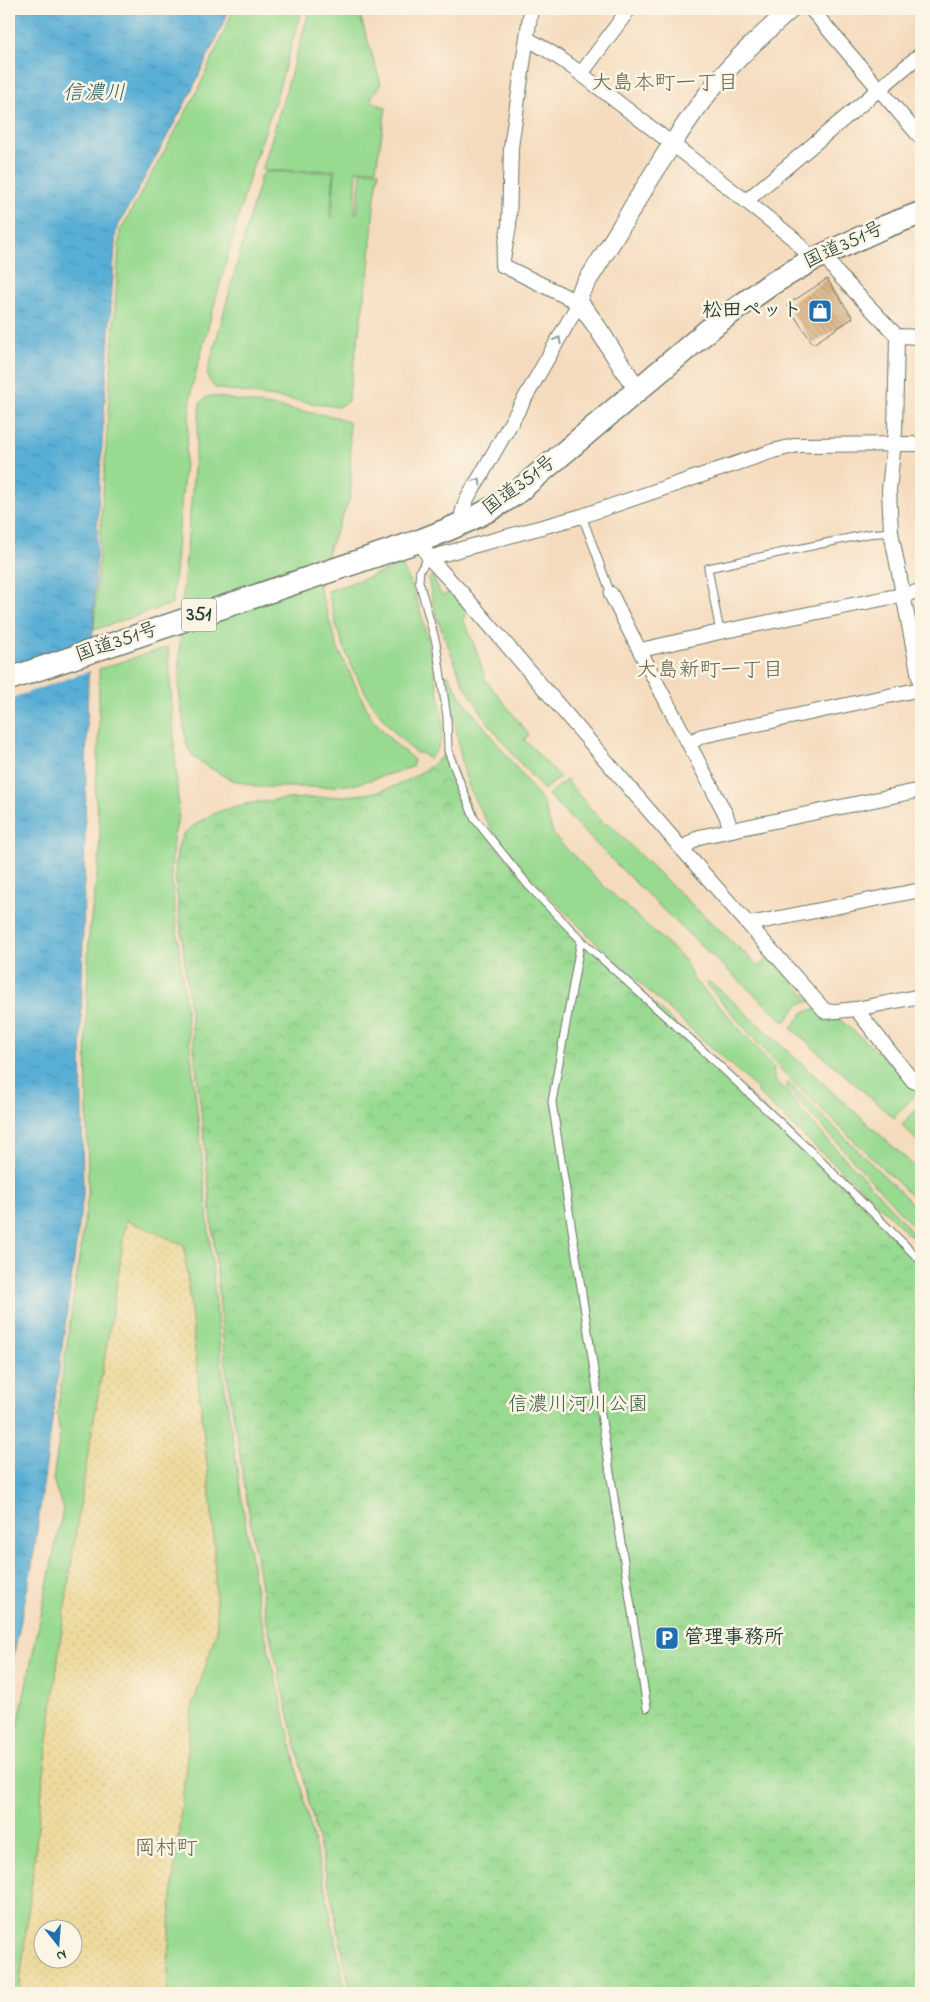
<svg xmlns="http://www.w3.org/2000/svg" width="930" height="2002" font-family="'Indie Flower','Klee One',sans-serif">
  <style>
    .grass { fill: #99da91; stroke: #5c8c62 }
    .sand { fill: url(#sand-dots); stroke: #868c69; fill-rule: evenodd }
    .park { fill: url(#park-crowns); stroke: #5c8c62 }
    .water { fill: url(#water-ripples); stroke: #3c7684 }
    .pier { fill: #f5dbbe }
    .building { fill: url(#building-back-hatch) }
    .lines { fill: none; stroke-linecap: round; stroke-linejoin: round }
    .service-casing { stroke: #6a7464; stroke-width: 9 }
    .minor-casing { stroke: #6a7464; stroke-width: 16 }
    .tertiary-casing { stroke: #6a7464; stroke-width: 20 }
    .trunk-casing { stroke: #6a7464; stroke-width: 25 }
    .service { stroke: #fff; stroke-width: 7 }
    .minor { stroke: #fff; stroke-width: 14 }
    .tertiary { stroke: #fff; stroke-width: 18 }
    .trunk { stroke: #fff; stroke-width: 22 }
    .oneway { stroke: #8f9e9a }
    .labels { text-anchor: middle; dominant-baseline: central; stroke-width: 5; stroke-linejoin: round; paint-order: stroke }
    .shield { fill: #fcf5e5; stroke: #617469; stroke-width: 1 }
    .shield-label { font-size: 19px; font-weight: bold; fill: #1f3d34 }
    .street-label { font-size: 20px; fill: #1f3d34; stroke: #fcf5e5 }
    .poi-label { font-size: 20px; font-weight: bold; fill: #1f3d34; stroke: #fcf5e5; text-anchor: end }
    .park-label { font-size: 20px; fill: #375c47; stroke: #fcf5e5 }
    .neighbourhood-label { font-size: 21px; fill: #5f654e; stroke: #fcf5e5 }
    .water-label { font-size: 21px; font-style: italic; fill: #305f64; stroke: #fcf5e5 }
  </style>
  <defs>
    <pattern id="sand-dots" width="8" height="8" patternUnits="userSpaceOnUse" patternTransform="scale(1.25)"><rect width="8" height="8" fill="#eeda9e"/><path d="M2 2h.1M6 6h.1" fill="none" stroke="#ccbc89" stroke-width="1.8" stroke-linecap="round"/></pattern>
    <pattern id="park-crowns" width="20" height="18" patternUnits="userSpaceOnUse" patternTransform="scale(1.25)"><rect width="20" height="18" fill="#99da91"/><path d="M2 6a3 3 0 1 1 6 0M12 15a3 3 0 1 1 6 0" fill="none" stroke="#83bc7e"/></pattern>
    <pattern id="water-ripples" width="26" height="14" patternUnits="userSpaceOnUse" patternTransform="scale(1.25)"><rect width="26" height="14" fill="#58aed5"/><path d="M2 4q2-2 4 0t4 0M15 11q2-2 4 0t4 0" fill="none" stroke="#488fae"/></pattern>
    <pattern id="building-back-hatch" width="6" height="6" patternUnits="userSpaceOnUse" patternTransform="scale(1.25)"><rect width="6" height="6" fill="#d7b07e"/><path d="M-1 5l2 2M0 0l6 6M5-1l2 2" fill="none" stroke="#ae9068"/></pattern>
  </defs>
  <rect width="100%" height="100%" fill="#fcf5e5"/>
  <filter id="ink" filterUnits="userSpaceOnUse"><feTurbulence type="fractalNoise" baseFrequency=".02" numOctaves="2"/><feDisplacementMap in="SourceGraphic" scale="10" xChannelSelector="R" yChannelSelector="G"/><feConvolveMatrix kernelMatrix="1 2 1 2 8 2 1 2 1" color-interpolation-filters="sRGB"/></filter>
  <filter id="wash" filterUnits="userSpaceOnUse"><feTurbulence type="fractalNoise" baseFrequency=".0096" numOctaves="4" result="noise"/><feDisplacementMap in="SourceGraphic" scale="20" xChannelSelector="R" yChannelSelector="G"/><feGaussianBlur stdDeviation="1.12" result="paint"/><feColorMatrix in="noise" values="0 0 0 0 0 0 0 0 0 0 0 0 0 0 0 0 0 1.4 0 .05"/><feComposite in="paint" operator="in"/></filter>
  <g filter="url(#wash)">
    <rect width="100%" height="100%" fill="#f5dbbe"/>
    <g class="grass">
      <polygon points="234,9 302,9 275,101 249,178 192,386 172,604 94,630 120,231 196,94"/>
      <polygon points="310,9 358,9 381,84 370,100 386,108 376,169 357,170 355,214 357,213 361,171 379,171 374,205 369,269 348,401 338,407 215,388 209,380 207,374 261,176 266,172 334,172 330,217 332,217 335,170 262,171"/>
      <polygon points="212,396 336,417 349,422 351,477 350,498 329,548 319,587 338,649 371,717 393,742 414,760 412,767 357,784 324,787 258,787 229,779 194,758 187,746 179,690 180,641 183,591 200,403 206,397"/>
      <path d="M402 565C422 606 429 642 437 687 440 702 445 721 442 736 440 746 436 752 429 759L421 753H416C381 723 356 683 341 639 335 624 332 607 328 591Z"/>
      <polygon points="432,576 442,596 452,591 467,614 463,619 473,642 486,680 529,735 524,739 560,777 544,790 514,756 487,721 463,683 436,615 428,579"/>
      <path d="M168 647 179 815 173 839 171 875 200 1138 222 1368 257 1600 326 1893 346 1993H167L171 1904 192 1708 217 1630 213 1523 184 1245 126 1221C112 1327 90 1432 75 1538 52 1689 37 1842 19 1993H9V1781L18 1725 63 1509 53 1480 60 1434 57 1414 88 1194 86 1033 89 933 100 854V827L95 795 99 742V669Z"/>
      <path d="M448 674 460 696 543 802 554 836 607 889 685 960 693 979 723 1010 774 1068C772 1077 775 1082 783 1087 822 1140 873 1183 914 1235L910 1236C861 1186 808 1142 758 1093L757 1089C695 1031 630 977 570 917 531 879 487 835 467 782 462 767 460 750 457 734 453 715 449 695 445 675Z"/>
      <path d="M566 780 604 824 611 825C657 875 709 919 758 966L770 957 811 1001 799 1004 785 1022C703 949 624 874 548 795Z"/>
      <polygon points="708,982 719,989 921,1172 921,1205 784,1073 707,985"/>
      <polygon points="815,1009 825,1018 839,1019 921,1088 894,1118 791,1028 804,1012"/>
      <polygon points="788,1082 921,1212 921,1239 912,1225 788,1089 786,1083"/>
      <polygon points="921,1104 921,1145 902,1125"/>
    </g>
    <path class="sand" d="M126 1220 184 1245 213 1523 217 1630 192 1708 171 1904 167 1993H19C37 1841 52 1689 75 1538 90 1432 112 1327 126 1220ZM42 1930H72V1960H42Z"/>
    <path class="park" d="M448 751 474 818 528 885 708 1055 921 1261V1993H351L330 1891 266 1618 226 1370 204 1138 175 875C176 861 176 847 183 835 186 831 191 828 195 825 239 790 321 803 376 792 405 785 426 771 448 751Z"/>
    <polygon class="water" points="9,9 230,9 190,94 116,230 99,490 92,654 88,679 81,1035 83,1195 32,1566 9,1679"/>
    <polygon class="pier" points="94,654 92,670 9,699 9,668"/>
    <g id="blocks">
      <polygon class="building" points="827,279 853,318 813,344 787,305"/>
    </g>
  </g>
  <g filter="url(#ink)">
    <use href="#blocks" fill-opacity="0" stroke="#6a7464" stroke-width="1"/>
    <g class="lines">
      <g class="service-casing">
        <g id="service">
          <polyline points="582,516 611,594"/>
          <polyline points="429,558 420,570 419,581 436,643 447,717 448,751 474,818 528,885 581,940 708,1055 821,1161 921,1261"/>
          <polyline points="720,632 708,568 868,534 891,532"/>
          <polyline points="581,940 552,1102 647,1708"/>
        </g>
      </g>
      <g class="minor-casing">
        <g id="minor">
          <polyline points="811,9 921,138"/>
          <path d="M527 39C560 55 591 82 620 104 679 149 738 194 795 240L812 260"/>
          <polyline points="581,74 629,9"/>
          <polyline points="746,201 921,54"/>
          <polyline points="824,254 837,273 897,336 895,431 889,490 891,532 921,687"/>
          <polyline points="897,336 921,337"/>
          <path d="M461 525C461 506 469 494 479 479L579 303 502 265 509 226 511 147 531 9"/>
          <polyline points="425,550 429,558 582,516 773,451 798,445 921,444"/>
          <polyline points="429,558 462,593 682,849 826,1012 856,1009 921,996"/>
          <path d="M611 594C648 669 688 741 726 815L731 830"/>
          <polyline points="641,650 720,632 921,591"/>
          <polyline points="689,743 702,736 921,689"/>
          <polyline points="682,849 699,837 921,790"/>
          <polyline points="749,924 921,890"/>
          <polyline points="856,1009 913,1081 921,1084"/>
        </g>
      </g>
      <g class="tertiary-casing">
        <path id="tertiary" d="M638 389C616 362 602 329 579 303L580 292C625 225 662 151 713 87 736 58 763 34 791 9"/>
      </g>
      <g class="trunk-casing">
        <path id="trunk" d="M9 679 422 540C455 527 486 514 515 494L718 322 771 284 812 260 884 227 921 213"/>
      </g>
      <use href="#service" class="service"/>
      <use href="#minor" class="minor"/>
      <use href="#tertiary" class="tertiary"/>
      <use href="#trunk" class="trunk"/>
    </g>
    <defs><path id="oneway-chevron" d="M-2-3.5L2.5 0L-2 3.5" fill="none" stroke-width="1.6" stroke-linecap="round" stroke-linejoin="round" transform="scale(1.25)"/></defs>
    <g class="oneway">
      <use href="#oneway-chevron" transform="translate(558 340) rotate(-60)"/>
      <use href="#oneway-chevron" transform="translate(478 481) rotate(-58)"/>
    </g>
  </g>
  <defs>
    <g id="shop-square" transform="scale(1.25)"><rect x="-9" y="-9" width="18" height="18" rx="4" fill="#1f6fb2" stroke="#fcf5e5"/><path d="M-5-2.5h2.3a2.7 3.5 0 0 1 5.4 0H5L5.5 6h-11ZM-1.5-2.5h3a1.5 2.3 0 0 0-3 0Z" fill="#fff"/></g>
    <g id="parking-square" transform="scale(1.25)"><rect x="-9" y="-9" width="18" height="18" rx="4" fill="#1f6fb2" stroke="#fcf5e5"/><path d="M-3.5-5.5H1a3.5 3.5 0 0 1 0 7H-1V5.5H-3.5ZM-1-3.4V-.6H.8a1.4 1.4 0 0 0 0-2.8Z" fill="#fff"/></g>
  </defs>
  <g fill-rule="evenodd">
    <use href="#shop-square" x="820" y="311"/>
    <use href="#parking-square" x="667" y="1638"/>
  </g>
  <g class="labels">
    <rect class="shield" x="181.5" y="598.5" width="35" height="33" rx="4"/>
    <g class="shield-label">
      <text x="199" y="615">351</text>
    </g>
    <g class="street-label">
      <text transform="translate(844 246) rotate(-25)">国道351号</text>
      <text transform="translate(520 486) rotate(-37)">国道351号</text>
      <text transform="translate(117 643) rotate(-19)">国道351号</text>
    </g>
    <g class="poi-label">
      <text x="802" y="311">松田ペット</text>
      <text x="684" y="1638" text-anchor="start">管理事務所</text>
    </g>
    <g class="park-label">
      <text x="578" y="1405">信濃川河川公園</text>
    </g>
    <g class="neighbourhood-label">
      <text x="665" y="84">大島本町一丁目</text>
      <text x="710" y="671">大島新町一丁目</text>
      <text x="166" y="1849">岡村町</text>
    </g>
    <g class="water-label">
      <text x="94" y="94">信濃川</text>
    </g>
  </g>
  <rect width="930" height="2002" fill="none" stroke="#fcf5e5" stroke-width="30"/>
  <g transform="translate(58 1944) rotate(163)"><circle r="24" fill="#fcf5e5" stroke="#a4ab9e"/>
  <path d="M0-4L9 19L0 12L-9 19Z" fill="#1f6fb2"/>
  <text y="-8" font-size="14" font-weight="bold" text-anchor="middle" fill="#1f3d34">N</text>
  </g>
</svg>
